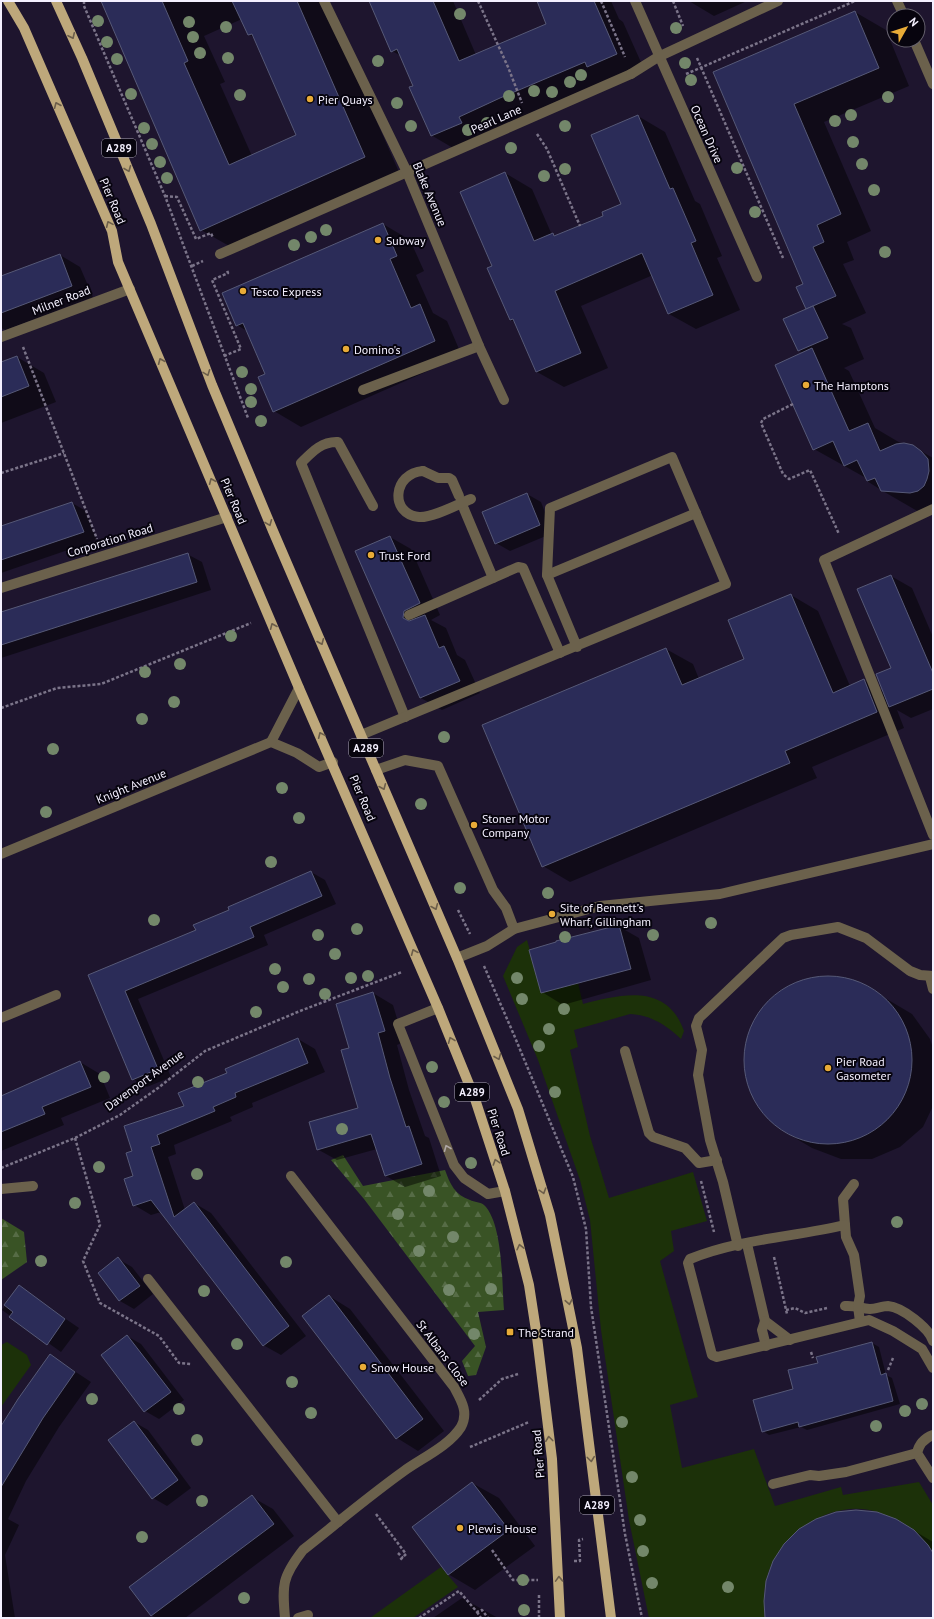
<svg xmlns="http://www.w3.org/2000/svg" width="934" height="1619" font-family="'PT Sans',sans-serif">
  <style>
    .grass { fill: #1c3109 }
    .forest { fill: url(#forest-firs) }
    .shadow { fill: #0007; fill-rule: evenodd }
    .building { fill: #2b2c58; stroke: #565977 }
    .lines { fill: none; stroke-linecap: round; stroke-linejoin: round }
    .path { stroke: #7b7489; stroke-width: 2.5; stroke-dasharray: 3 2; stroke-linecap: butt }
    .service { stroke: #6b614c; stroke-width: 10 }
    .pedestrian { stroke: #6b614c; stroke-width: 10 }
    .minor { stroke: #6b614c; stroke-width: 10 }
    .primary { stroke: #bea87b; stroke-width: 10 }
    .service-bridge { stroke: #6b614c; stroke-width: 10 }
    .tree { fill: #73876a }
    .oneway { stroke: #6c5e4a }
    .oneway2 { stroke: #b0a8a6 }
    .poi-dot { fill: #e8ab37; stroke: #07040e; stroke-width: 1.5 }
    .labels { text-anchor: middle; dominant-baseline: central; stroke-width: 4; stroke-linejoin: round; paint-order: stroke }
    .shield { fill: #07040e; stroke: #ada9b7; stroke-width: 1 }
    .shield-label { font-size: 11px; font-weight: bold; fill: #f4f0ff }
    .poi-label { font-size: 12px; fill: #f4f0ff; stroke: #07040e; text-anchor: start }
    .street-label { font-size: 12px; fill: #f4f0ff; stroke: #07040e }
  </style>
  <defs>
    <pattern id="forest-firs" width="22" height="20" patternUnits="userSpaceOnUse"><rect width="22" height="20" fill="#395325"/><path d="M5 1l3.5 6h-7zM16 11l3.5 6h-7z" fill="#566c46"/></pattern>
  </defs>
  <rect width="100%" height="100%" fill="#1e152e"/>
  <g class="grass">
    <path d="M527 940 542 993 578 983 583 1004C622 994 667 983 684 1031L681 1039C666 1025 651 1015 630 1014L574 1030 578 1047 570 1050 590 1136 609 1198 693 1172 707 1221 671 1231 674 1251 660 1261 698 1397 670 1405 682 1468 754 1449 775 1506 841 1487 843 1495 919 1482 933 1505V1553C923 1537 910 1529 894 1521 889 1518 883 1514 877 1512 831 1497 775 1536 766 1582 763 1594 764 1606 765 1618H649L629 1520 601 1330 590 1220 580 1180 538 1060 503 976 517 947Z"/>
    <polygon points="7,1342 27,1355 31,1365 1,1407 1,1345"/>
    <polygon points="441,1567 458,1587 413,1618 370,1618"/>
  </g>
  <g class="forest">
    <path d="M343 1155 363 1186 445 1170C450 1184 455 1195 470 1200 474 1202 481 1202 484 1205 503 1223 502 1284 504 1310L478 1312 486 1347 476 1375 468 1376 462 1361 475 1346 364 1199 331 1160Z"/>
    <polygon points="1,1218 24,1232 27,1262 1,1280"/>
  </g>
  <g class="shadow">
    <path d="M102 1H324L402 179 238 251 201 230ZM242 19 248 34 255 38 298 136 252 156 220 84 225 82 204 36Z"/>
    <polygon points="370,1 453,1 476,55 548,24 538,1 611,1 619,19 623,22 644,69 609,79 528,114 486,133 458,151 431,135 414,86 401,56 392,51"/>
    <polygon points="689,1 747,1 714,16"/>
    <polygon points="855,12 886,30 909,86 824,122 871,231 847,242 854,260 843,264 866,313 842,324 851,328 864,359 844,368 849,371 875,428 902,444 912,446 933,458 933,513 919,512 881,490 867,481 866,478 814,449 803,353 798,350 808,309 807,308 804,285 714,73"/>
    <polygon points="638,116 665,132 695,201 700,204 722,256 717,258 740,310 696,329 669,314 653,275 581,306 608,368 564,387 537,372 516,322 510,320 493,266 505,173 532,189 552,235 557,236 604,216 622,204"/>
    <polygon points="383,224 410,240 424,271 416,275 433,313 447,321 462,356 301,427 274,411 266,374 247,331 237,325"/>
    <polygon points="60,255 80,267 93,297 6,330 1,328 1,277"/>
    <polygon points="17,357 44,373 56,402 1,423 1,363"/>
    <polygon points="527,494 541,502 553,533 510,551 496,543"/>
    <polygon points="72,503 86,511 97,540 1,573 1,527"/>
    <polygon points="390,537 411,549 440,615 431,620 446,628 457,655 465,660 480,693 442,710 421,698 356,552"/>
    <polygon points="187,554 202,562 211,590 1,658 1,613"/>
    <polygon points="891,576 912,588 933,637 933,709 911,718 897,710 904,728 812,767 817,778 570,882 543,866 666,649 693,664 699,679 746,659 791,595 818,611 850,686 864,680 884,692 892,669"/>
    <polygon points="311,872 325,880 336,904 264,935 268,945 138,999 171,1077 147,1087 133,1079 89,976 197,931 231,910"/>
    <polygon points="618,926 639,938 651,980 563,1005 542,992 530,950 591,932 593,933"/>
    <polygon points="828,977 858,982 912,1014 930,1039 933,1048 933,1106 923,1127 900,1147 872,1159 841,1159 812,1148 785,1132 761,1111 748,1083 745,1053 753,1023 771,999 797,982"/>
    <polygon points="373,993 393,1005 404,1042 397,1045 409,1090 425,1136 429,1138 441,1176 405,1187 386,1176 377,1149 337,1160 317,1149 360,1108 351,1048"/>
    <polygon points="298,1039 315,1049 325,1072 252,1103 253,1107 230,1117 232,1121 174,1145 176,1154 168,1157 185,1210 194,1203 211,1213 306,1336 281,1355 263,1345 161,1212 151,1215 134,1205 134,1152 185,1106 228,1073"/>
    <polygon points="80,1062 100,1074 110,1098 61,1118 64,1125 1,1151 1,1096"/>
    <polygon points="118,1259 132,1267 153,1294 134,1309 120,1301 99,1273"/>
    <polygon points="19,1287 79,1328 61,1352 2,1310"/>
    <polygon points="329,1296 350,1309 444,1431 418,1451 397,1438 303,1316"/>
    <polygon points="127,1336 141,1344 184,1400 159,1419 145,1411"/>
    <polygon points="872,1343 879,1347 886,1375 892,1378 900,1404 807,1430 801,1427 769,1435 763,1431 819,1363"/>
    <polygon points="50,1355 91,1382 59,1427 26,1481 8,1519 19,1525 5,1555 15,1618 1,1618 1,1428"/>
    <polygon points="134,1422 148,1430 191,1488 167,1506 153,1498"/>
    <polygon points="472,1483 499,1498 535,1546 475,1590 448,1574"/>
    <polygon points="252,1497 273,1509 294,1536 185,1618 156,1618 151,1615"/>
    <polygon points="896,1520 933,1542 933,1618 766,1618"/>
    <polygon points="462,1598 498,1618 433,1618"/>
  </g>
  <g class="building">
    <polygon points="101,1 162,1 188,61 184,63 229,165 296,135 252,34 248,35 232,1 297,1 365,157 200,231"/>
    <polygon points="369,1 433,1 459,61 546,24 537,1 594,1 617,54 587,67 585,62 500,98 459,117 462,123 431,136 409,87 413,86 397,49 391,52"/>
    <polygon points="855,11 879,68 794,104 841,214 817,225 824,242 813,247 836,296 806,309 796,287 803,284 713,72"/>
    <polygon points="638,115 670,189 673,188 696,241 691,243 713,295 668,314 642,253 555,291 581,353 536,372 513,319 510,320 487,268 492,266 460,192 505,172 534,241 553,233 554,236 603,216 602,212 621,204 591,135"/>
    <polygon points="383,223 397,256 390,259 411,308 420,304 435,341 273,412 258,377 265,374 243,323 236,326 222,293"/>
    <polygon points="60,254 72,286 1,313 1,276"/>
    <polygon points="813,306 828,338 798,351 783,319"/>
    <polygon points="812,348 849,431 868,423 880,451 896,444 904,443 913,445 921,451 928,459 929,471 927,479 924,486 918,491 910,493 881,491 875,478 867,481 857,460 844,466 833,441 813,450 775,365"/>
    <polygon points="17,356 29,386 1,397 1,362"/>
    <polygon points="527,493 540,525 495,544 482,512"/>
    <polygon points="72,502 84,532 1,560 1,526"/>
    <polygon points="390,536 420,603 404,611 403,618 409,621 425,615 439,648 444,646 460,681 420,698 355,551"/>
    <polygon points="188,553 197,582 1,645 1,612"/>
    <polygon points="891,575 933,673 933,689 889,707 876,674 891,668 857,589"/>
    <polygon points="791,594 833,693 864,679 877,712 785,751 790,763 542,867 482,725 666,648 682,685 744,659 728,620"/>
    <polygon points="311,871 322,896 250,927 254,937 125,991 158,1069 132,1080 88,975 196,930 193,925 229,910 228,907"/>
    <polygon points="619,925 631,969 541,993 529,950 556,942 556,941"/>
    <circle cx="828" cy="1060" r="84"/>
    <polygon points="373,992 385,1031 378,1033 390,1078 406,1127 409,1126 422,1164 385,1176 371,1134 317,1150 309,1122 358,1108 341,1050 349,1048 336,1004"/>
    <polygon points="298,1038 308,1063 235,1093 236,1097 213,1107 215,1111 157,1135 160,1144 151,1147 174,1217 194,1202 289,1326 263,1346 151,1200 133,1206 124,1179 133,1176 126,1153 132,1151 124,1126 184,1106 178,1093 227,1073 225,1069"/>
    <polygon points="80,1061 91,1087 42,1107 45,1114 1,1132 1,1096"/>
    <polygon points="118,1257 140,1286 119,1301 98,1273"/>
    <polygon points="19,1285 65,1319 47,1345 9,1317 13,1312 4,1305"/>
    <polygon points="329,1295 423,1419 396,1439 302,1316"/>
    <polygon points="127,1335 171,1392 144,1412 101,1355"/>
    <polygon points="872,1342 881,1375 886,1373 893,1401 799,1427 798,1422 762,1432 753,1400 793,1389 788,1370 818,1363 816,1357"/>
    <polygon points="50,1354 75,1372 43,1418 1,1487 1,1426 18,1399"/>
    <polygon points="134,1421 178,1480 152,1499 108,1440"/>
    <polygon points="472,1482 509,1530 448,1575 412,1527"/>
    <polygon points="252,1495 274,1524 151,1616 129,1587"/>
    <polygon points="856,1510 877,1512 896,1519 914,1530 928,1545 933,1553 933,1618 765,1618 764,1601 766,1581 773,1561 784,1544 799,1529 816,1519 836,1512"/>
  </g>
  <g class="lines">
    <g class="path">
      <polyline points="84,1 84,6 165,196 248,418"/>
      <polyline points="478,1 508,67 522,103"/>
      <polyline points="601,1 625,57"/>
      <polyline points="673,1 683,26"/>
      <polyline points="697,58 783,258"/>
      <polyline points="686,74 855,1"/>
      <polyline points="537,134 547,149 580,226"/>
      <polyline points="165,196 177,197 196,239 211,233 213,238"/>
      <polyline points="192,266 203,261"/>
      <polyline points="23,347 97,539"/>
      <polyline points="224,356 241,349 212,280 228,273 227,270"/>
      <polyline points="793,404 763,419 761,423 783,474 789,479 810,470 839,534"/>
      <polyline points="1,473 64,453"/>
      <polyline points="1,708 57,688 101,684 251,623"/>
      <polyline points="458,910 470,934"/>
      <polyline points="484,966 514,1035 573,1177 586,1229 591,1307 625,1534 642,1618"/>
      <polyline points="75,1138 100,1225 83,1261 100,1303 159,1336 179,1363 191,1364"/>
      <polyline points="1,1168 75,1138 120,1115 158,1088 205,1051 300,1011 402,972"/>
      <polyline points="701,1181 714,1232"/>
      <polyline points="774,1257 787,1314"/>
      <polyline points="786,1310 795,1308 805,1313 827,1308"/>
      <polyline points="811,1352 813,1358"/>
      <polyline points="888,1370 893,1358"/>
      <polyline points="479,1400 502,1379 518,1374"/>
      <polyline points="470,1447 529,1422"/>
      <polyline points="376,1514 406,1554 399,1561"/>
      <polyline points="492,1550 513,1580 538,1580"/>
      <polyline points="398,1553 403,1558"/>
      <polyline points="574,1561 580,1561 579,1540 583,1539"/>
      <polyline points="539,1595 539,1618"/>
      <polyline points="477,1612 481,1618"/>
      <polyline points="419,1618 459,1591 477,1612 482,1610 488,1618"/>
    </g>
    <g class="service">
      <polyline points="363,390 479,346"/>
      <polyline points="423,471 438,478 449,478 452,480 459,496"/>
      <path d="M373 506 338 442C322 441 312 452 301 463L405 717"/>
      <polyline points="464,509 493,578"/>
      <polyline points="933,509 824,560 933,835"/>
      <polyline points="547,575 696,513"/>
      <polyline points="409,615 518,567 523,568 560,653"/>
      <polyline points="361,735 726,584 672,457 550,508 547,575 577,647"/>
      <polyline points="376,770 405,760 438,766 493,890 506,908 514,929"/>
      <polyline points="457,958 487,946 514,929 600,906 720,894 933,844"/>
      <polyline points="930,977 933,989"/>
      <polyline points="438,1008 398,1024 454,1165 464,1178 488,1194 505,1191"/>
      <polyline points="1,1018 56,995"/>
      <polyline points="625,1051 649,1133 653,1137 685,1148 699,1163 717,1160"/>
      <polyline points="845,1225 843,1199 854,1184"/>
      <polyline points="747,1244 765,1321 790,1340"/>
      <polyline points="738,1246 723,1182 710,1140 698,1075 702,1050 696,1026 699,1018 783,938 791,935 838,927 866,938 910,971 920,975 933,976"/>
      <path d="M845 1306C856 1305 861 1309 870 1309 876 1309 882 1306 888 1306 902 1307 929 1328 933 1341"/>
      <polyline points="765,1321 762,1330 766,1346"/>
      <path d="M860 1322 858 1306 860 1296 854 1255 846 1237 845 1225C794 1237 739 1239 690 1259L688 1263 712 1355 717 1357 869 1320 893 1331 922 1349 933 1368"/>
      <path d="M933 1435C925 1438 919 1444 917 1453L933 1478"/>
      <polyline points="773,1484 810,1475 819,1476 846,1472 917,1453"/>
      <polyline points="298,1618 308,1615"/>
    </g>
    <polyline class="pedestrian" points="220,254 631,74"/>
    <g class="minor">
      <polyline points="324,1 407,172 479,346 504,400"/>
      <polyline points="635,1 757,277"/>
      <polyline points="897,1 904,16"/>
      <polyline points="914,40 933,84"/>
      <polyline points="631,74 658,57 778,1"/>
      <polyline points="1,337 130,289"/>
      <polyline points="1,588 227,517"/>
      <polyline points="271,742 297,753 319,767 333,762"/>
      <polyline points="1,854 271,742 299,688"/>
      <polyline points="1,1189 33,1186"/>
      <polyline points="148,1279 338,1522"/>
      <path d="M285 1618C282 1585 282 1577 303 1550 336 1524 369 1496 404 1471 422 1458 449 1446 461 1427 469 1412 461 1400 454 1387L291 1176"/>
    </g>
    <g class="primary">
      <polyline points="8,1 24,28 112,231 118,262 299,688 438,1008 475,1099 505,1191 529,1285 537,1337 552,1459 560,1618"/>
      <polyline points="56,1 82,58 151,224 212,385 273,531 457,958 518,1109 550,1215 577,1348 611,1618"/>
    </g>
    <path class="service-bridge" d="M423 471C393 473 389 514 419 517 433 518 458 504 471 499"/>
  </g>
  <g class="tree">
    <circle cx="460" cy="14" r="6"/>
    <circle cx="98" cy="21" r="6"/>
    <circle cx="189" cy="22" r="6"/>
    <circle cx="226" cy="27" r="6"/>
    <circle cx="676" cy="28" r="6"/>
    <circle cx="193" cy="37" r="6"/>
    <circle cx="107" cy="42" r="6"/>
    <circle cx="200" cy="53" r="6"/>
    <circle cx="228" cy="58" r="6"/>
    <circle cx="117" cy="59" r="6"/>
    <circle cx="378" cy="61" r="6"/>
    <circle cx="685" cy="63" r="6"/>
    <circle cx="581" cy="75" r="6"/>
    <circle cx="691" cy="80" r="6"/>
    <circle cx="570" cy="82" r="6"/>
    <circle cx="534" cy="91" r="6"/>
    <circle cx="552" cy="92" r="6"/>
    <circle cx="131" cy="94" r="6"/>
    <circle cx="240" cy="95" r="6"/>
    <circle cx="509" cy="96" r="6"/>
    <circle cx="888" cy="97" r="6"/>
    <circle cx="397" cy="103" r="6"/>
    <circle cx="851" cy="115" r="6"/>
    <circle cx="835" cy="121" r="6"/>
    <circle cx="487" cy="123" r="6"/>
    <circle cx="411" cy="126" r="6"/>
    <circle cx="565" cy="126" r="6"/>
    <circle cx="144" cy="128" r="6"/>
    <circle cx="468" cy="130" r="6"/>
    <circle cx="853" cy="142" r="6"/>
    <circle cx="152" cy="144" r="6"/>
    <circle cx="511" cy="148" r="6"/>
    <circle cx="160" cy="162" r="6"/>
    <circle cx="862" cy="164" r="6"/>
    <circle cx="737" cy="168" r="6"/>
    <circle cx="565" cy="169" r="6"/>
    <circle cx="544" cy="176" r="6"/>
    <circle cx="167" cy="178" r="6"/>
    <circle cx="874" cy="190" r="6"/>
    <circle cx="755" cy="212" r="6"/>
    <circle cx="326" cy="230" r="6"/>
    <circle cx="311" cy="237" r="6"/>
    <circle cx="294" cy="245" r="6"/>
    <circle cx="885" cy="252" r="6"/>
    <circle cx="242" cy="372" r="6"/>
    <circle cx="251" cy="389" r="6"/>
    <circle cx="251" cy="402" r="6"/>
    <circle cx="261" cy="421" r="6"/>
    <circle cx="231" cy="636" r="6"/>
    <circle cx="180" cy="664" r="6"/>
    <circle cx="145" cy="672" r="6"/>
    <circle cx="174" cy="702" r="6"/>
    <circle cx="142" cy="719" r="6"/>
    <circle cx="444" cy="737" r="6"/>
    <circle cx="53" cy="749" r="6"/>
    <circle cx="282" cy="788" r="6"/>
    <circle cx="421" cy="804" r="6"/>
    <circle cx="46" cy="812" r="6"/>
    <circle cx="299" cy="818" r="6"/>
    <circle cx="271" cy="862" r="6"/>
    <circle cx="460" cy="888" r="6"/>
    <circle cx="548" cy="893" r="6"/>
    <circle cx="154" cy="920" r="6"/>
    <circle cx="711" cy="923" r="6"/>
    <circle cx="357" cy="929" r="6"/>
    <circle cx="318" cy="935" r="6"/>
    <circle cx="653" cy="935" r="6"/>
    <circle cx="565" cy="937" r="6"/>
    <circle cx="335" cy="954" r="6"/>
    <circle cx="275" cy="969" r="6"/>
    <circle cx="368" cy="976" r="6"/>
    <circle cx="351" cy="978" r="6"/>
    <circle cx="517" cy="978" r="6"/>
    <circle cx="309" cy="979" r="6"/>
    <circle cx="283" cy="987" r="6"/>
    <circle cx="325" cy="994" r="6"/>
    <circle cx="522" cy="999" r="6"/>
    <circle cx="564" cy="1009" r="6"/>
    <circle cx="256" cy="1012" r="6"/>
    <circle cx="549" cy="1029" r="6"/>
    <circle cx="539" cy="1046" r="6"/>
    <circle cx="432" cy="1067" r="6"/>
    <circle cx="104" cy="1077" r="6"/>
    <circle cx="198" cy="1082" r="6"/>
    <circle cx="555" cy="1092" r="6"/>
    <circle cx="444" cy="1102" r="6"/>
    <circle cx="342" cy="1129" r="6"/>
    <circle cx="471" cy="1163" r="6"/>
    <circle cx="99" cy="1167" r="6"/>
    <circle cx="197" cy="1174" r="6"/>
    <circle cx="429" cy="1191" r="6"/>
    <circle cx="75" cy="1203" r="6"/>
    <circle cx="398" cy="1214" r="6"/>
    <circle cx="897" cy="1222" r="6"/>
    <circle cx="453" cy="1237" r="6"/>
    <circle cx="419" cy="1251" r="6"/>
    <circle cx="41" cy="1261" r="6"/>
    <circle cx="286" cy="1262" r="6"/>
    <circle cx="491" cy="1289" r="6"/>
    <circle cx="449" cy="1290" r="6"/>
    <circle cx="204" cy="1291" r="6"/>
    <circle cx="474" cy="1334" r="6"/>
    <circle cx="237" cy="1344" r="6"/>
    <circle cx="292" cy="1382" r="6"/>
    <circle cx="92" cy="1399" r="6"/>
    <circle cx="922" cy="1404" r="6"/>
    <circle cx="179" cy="1409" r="6"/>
    <circle cx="905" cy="1411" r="6"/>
    <circle cx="311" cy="1413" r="6"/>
    <circle cx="622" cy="1422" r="6"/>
    <circle cx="876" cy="1426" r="6"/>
    <circle cx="197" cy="1440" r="6"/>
    <circle cx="632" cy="1477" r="6"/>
    <circle cx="202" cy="1501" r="6"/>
    <circle cx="640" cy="1520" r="6"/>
    <circle cx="142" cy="1537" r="6"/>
    <circle cx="643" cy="1551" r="6"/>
    <circle cx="523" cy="1580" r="6"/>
    <circle cx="652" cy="1583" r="6"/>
    <circle cx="728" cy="1587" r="6"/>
    <circle cx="244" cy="1598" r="6"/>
    <circle cx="524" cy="1610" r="6"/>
  </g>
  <defs><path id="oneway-chevron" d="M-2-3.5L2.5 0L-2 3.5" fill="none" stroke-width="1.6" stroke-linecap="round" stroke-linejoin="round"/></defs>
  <g class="oneway">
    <use href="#oneway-chevron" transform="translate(72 36) rotate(65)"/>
    <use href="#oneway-chevron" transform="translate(57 105) rotate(-113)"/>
    <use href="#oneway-chevron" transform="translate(128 169) rotate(68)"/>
    <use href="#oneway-chevron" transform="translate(109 224) rotate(-114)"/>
    <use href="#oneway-chevron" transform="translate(161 361) rotate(-113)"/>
    <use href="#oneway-chevron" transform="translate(207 373) rotate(69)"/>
    <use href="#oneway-chevron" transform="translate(212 481) rotate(-113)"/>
    <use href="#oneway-chevron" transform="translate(269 523) rotate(68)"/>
    <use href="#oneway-chevron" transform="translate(273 626) rotate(-113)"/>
    <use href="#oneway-chevron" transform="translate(321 642) rotate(67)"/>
    <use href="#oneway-chevron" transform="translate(321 735) rotate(-114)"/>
    <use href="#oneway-chevron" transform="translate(383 787) rotate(67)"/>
    <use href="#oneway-chevron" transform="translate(435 907) rotate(67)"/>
    <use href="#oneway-chevron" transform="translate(414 952) rotate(-113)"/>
    <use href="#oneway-chevron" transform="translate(451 1040) rotate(-112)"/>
    <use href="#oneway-chevron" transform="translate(498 1057) rotate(68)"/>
    <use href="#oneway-chevron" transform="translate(496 1162) rotate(-108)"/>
    <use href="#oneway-chevron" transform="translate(543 1191) rotate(73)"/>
    <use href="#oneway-chevron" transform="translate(520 1247) rotate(-103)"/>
    <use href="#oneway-chevron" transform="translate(569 1302) rotate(79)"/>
    <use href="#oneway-chevron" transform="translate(549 1439) rotate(-97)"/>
    <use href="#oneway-chevron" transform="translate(591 1459) rotate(83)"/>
    <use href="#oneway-chevron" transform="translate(559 1579) rotate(-92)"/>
  </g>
  <use class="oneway2" href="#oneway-chevron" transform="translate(447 1148) rotate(-112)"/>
  <g class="poi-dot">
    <circle cx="310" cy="99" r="4"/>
    <circle cx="378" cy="240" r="4"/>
    <circle cx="243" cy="291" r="4"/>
    <circle cx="346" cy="349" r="4"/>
    <circle cx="806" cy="385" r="4"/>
    <circle cx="371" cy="555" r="4"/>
    <circle cx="474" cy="825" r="4"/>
    <circle cx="552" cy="914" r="4"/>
    <circle cx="828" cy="1068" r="4"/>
    <rect x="506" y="1328" width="8" height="8" rx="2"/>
    <circle cx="363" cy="1367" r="4"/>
    <circle cx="460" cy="1528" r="4"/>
  </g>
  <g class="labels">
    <g class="shield">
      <rect x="102" y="139" width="34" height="18" rx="3"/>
      <rect x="349" y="739" width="34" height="18" rx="3"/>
      <rect x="455" y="1083" width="34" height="18" rx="3"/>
      <rect x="580" y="1496" width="34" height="18" rx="3"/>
    </g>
    <g class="shield-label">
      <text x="119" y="148">A289</text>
      <text x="366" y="748">A289</text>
      <text x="472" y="1092">A289</text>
      <text x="597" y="1505">A289</text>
    </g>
    <g class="poi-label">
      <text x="318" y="99">Pier Quays</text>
      <text x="386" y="240">Subway</text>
      <text x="251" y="291">Tesco Express</text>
      <text x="354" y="349">Domino's</text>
      <text x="814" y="385">The Hamptons</text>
      <text x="379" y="555">Trust Ford</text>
      <text x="482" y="818">Stoner Motor<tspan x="482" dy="14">Company</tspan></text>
      <text x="560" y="907">Site of Bennett's<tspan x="560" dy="14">Wharf, Gillingham</tspan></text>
      <text x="836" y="1061">Pier Road<tspan x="836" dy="14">Gasometer</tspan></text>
      <text x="518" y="1332">The Strand</text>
      <text x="371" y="1367">Snow House</text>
      <text x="468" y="1528">Plewis House</text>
    </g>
    <g class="street-label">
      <text transform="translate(496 119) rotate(-24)">Pearl Lane</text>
      <text transform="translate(707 134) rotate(66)">Ocean Drive</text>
      <text transform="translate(430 194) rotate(67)">Blake Avenue</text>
      <text transform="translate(113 201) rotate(67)">Pier Road</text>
      <text transform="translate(61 300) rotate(-21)">Milner Road</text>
      <text transform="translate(234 501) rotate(67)">Pier Road</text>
      <text transform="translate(110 540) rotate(-17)">Corporation Road</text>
      <text transform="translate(131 786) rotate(-22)">Knight Avenue</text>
      <text transform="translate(363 798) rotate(67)">Pier Road</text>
      <text transform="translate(144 1080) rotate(-36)">Davenport Avenue</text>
      <text transform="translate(499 1132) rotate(72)">Pier Road</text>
      <text transform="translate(443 1353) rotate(53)">St Albans Close</text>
      <text transform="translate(538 1454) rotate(-95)">Pier Road</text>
    </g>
  </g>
  <rect width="934" height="1619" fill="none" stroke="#f4f0ff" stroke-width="4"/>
  <g transform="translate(906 28) rotate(51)"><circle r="19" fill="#07040e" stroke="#66626e"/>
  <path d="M0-3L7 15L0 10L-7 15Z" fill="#e8ab37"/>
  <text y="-6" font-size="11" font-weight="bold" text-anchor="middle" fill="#f4f0ff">N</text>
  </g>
</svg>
